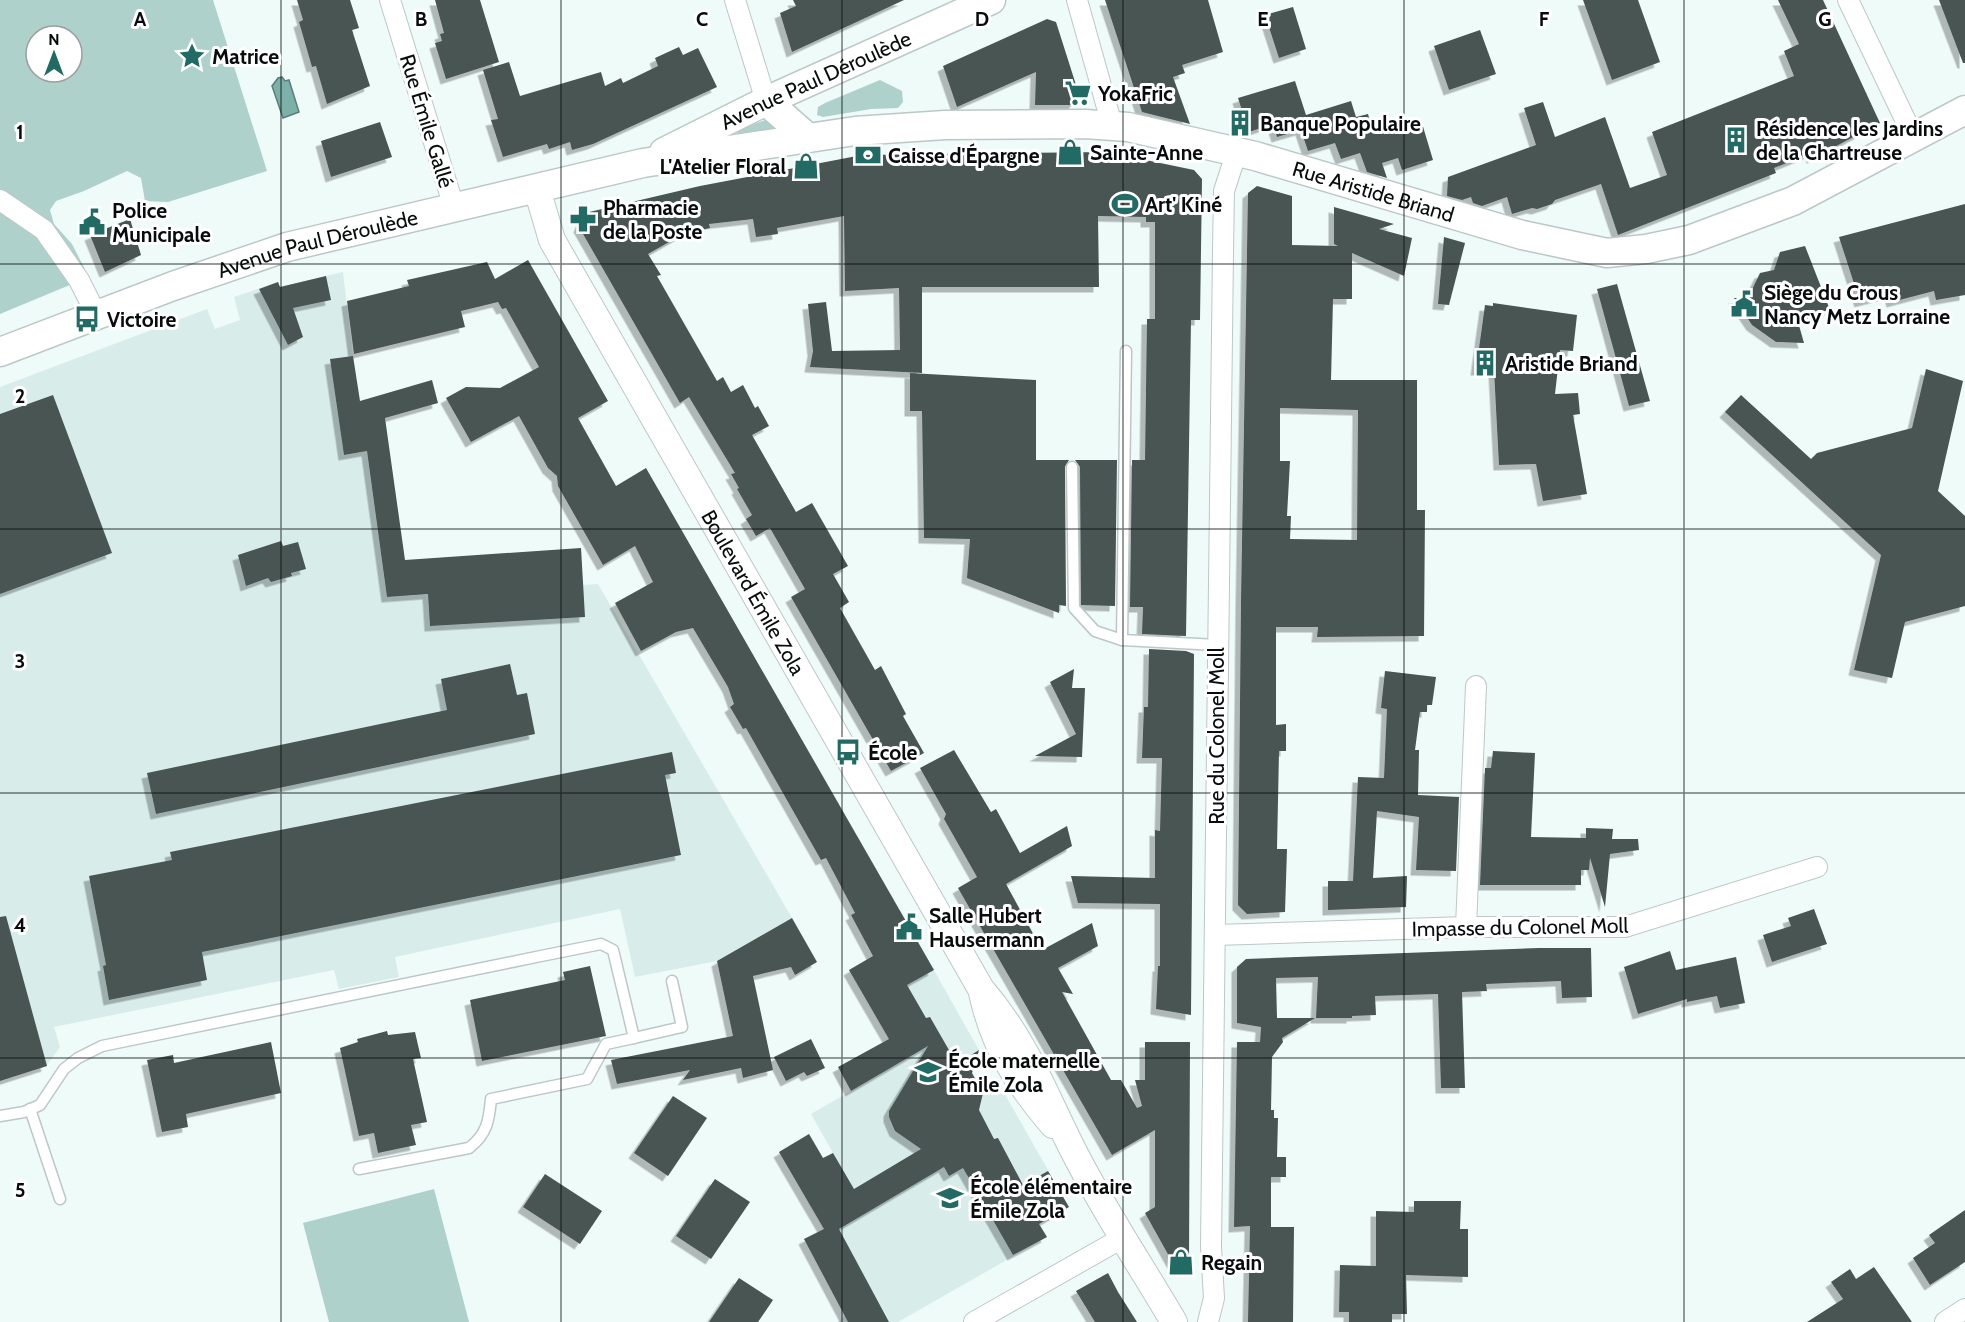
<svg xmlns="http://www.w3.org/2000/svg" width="1965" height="1322" font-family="Cabin,sans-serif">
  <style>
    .built { fill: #d8edea }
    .green { fill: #aed1cc; fill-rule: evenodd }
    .water { fill: #7cb0a9; stroke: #597f7a; stroke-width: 1.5 }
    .building { fill: #495452; fill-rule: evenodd; filter: url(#shadow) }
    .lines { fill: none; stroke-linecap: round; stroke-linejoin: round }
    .service-casing { stroke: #bcc8c7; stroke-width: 13 }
    .minor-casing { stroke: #bcc8c7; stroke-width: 22 }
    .tertiary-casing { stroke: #bcc8c7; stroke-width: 28 }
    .secondary-casing { stroke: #bcc8c7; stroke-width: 31 }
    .service { stroke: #fff; stroke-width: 10 }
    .minor { stroke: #fff; stroke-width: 20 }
    .tertiary { stroke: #fff; stroke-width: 26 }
    .secondary { stroke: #fff; stroke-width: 28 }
    .grid { fill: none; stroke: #080c0c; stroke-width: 1.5; stroke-opacity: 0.55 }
    .labels { text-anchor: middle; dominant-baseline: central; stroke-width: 6; stroke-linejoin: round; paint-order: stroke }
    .poi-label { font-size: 21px; font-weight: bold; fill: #080c0c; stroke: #fff; text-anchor: start }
    .street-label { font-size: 21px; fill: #080c0c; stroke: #fff }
    .grid-label { font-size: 20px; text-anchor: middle; font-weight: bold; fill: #080c0c; stroke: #fff; stroke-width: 6; stroke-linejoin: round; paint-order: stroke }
  </style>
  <defs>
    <filter id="shadow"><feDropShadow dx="-5.5" dy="5.5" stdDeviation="0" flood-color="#0004"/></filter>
  </defs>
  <rect width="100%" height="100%" fill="#eefbf9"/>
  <g class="built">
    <polygon points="343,272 353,356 330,359 345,455 367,451 387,597 598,584 792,918 717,961 635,977 620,909 395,957 399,977 339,989 334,970 54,1027 60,1047 47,1065 0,1081 0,387 207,309 215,329 240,320 234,297 278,282 280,287"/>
    <polygon points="913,933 979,1050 976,1061 969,1067 983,1093 991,1087 1003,1091 1069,1207 1040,1224 1047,1237 898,1322 837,1322 845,1316 804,1239 823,1229 779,1152 809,1134 823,1158 833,1153 811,1114 901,1062 849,970"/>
  </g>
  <g class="green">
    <path d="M0 0H213L267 171 168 202 145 201 141 178 127 171 84 191 56 201 50 210 54 224 72 244 89 277 0 314ZM36 36H72V72H36Z"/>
    <polygon points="880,80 902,91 903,102 898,108 871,109 823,117 817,115 818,107 825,103"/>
    <polygon points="768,119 778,129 739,138 737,132 740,129"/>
    <polygon points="434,1189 469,1322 329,1322 303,1223"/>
  </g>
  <polygon class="water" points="282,77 285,81 289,80 299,112 283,118 272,86 278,78"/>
  <g class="building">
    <polygon points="297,0 350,0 359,28 352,30 370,86 327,104 316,66 312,67 299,22 303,20"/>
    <polygon points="435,0 480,0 499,62 446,79 435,43 442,41 440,34 444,33"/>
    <polygon points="793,0 904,0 792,52 780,13 796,6"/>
    <polygon points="1105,0 1208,0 1223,52 1182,65 1185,73 1173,77 1190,124 1142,112"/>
    <polygon points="1583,0 1638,0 1660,62 1612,80"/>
    <polygon points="1778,0 1823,0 1880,123 1823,153 1812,158 1811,153 1774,168 1776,173 1618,235 1601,184 1555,200 1552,204 1537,209 1532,208 1512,214 1507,197 1482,206 1473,203 1471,197 1462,200 1447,196 1448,177 1536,145 1524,108 1543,102 1555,137 1605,117 1630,188 1667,175 1652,132 1794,76 1784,51 1799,44"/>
    <polygon points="1939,0 1965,0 1965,63 1963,63"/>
    <polygon points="1293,7 1306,49 1279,58 1265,15"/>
    <polygon points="1047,19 1056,22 1077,88 1079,97 1073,105 1035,105 1036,72 957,107 943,66"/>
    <polygon points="1480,30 1496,74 1449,90 1434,46"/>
    <polygon points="679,47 683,55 698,48 717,87 593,144 572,150 570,142 549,149 547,144 503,157 491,120 498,119 483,70 509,62 520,96 601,72 605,86 621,78 623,83 658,66 655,58"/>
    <polygon points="1295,81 1306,115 1351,101 1356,117 1368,114 1373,132 1421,120 1433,160 1402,170 1398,158 1382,163 1387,178 1367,172 1360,153 1341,159 1335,143 1308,151 1301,130 1277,137 1273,124 1249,132 1238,98"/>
    <polygon points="380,122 392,157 331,177 321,141"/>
    <polygon points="1107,152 1194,170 1202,179 1200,320 1191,320 1186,636 1142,634 1143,607 1130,607 1132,460 1145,460 1147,319 1155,319 1155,222 1146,222 1146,217 1098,216 1099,287 922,287 922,373 810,367 813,351 808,304 826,302 832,351 900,350 899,288 845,291 844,216 777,228 778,234 756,237 753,219 709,224 710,228 683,234 648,254 661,275 657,276 717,381 723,377 731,392 743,385 755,408 758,406 769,426 752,435 796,512 812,503 848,566 833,574 849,602 840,608 875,670 881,666 906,714 903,716 924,753 891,771 791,597 805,589 770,528 756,536 746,519 752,515 737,489 739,488 731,474 735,473 689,397 680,403 579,227 585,213 700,186 862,155"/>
    <path d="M1257 186 1292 196V245L1338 246 1334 244V207L1394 224 1379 229 1412 238 1404 276 1352 253V299H1333L1331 380H1417V510H1425L1424 636 1317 637 1318 627H1276V725L1286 724V751H1279L1277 849H1287L1285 912 1247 914 1238 905 1241 601 1248 193ZM1280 408 1358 410 1357 540 1290 539 1291 516H1287L1290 461H1280Z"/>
    <polygon points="1965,204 1965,295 1936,300 1934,291 1892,302 1890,294 1860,302 1839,237"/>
    <polygon points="130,219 141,255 105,272 90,235"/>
    <polygon points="1444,237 1465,243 1449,305 1438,304"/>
    <polygon points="1805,246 1830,310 1820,312 1821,316 1798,322 1804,343 1776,342 1752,325 1734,298 1748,298 1760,273 1774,270 1780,252"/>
    <polygon points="528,260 608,401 578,418 616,486 646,468 934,970 907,985 926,1018 930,1017 957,1064 979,1050 972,1073 983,1093 979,1110 994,1139 998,1138 1023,1185 1048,1171 1069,1207 1039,1224 1047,1237 1013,1255 963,1168 949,1176 944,1167 839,1229 889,1322 848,1322 804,1239 824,1229 779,1152 809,1134 823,1158 833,1153 854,1189 921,1149 895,1131 889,1117 889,1111 928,1046 851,1091 838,1067 889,1039 849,970 873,956 851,915 855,913 826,858 821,860 746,728 743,729 730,707 734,704 728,687 693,628 676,632 641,651 615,603 653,582 635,546 603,565 558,486 557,476 548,468 519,416 471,442 446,398 466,387 500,388 539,367 506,308 502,309 498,302 461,311 465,327 354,354 347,301 409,286 407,280 487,262 495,279"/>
    <polygon points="326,276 331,300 293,308 303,337 288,345 259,289 278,282 280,287"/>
    <polygon points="1617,284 1650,401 1629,406 1597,289"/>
    <polygon points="1493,303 1577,315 1573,351 1560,350 1555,394 1578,393 1580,414 1573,415 1587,494 1543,501 1536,464 1499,465 1494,370 1476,370 1485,305 1493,306"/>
    <polygon points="353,356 360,401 432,380 438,403 385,418 405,560 581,548 585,617 430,626 428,594 387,597 367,451 344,455 330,359"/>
    <polygon points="1926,369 1963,381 1938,491 1965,516 1965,606 1905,622 1892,678 1854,670 1881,555 1725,412 1741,395 1811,459 1817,453 1912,428"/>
    <polygon points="910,373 1036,380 1036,460 1069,460 1065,467 1066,606 1059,605 1059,613 967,578 970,539 924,538 922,411 910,411"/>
    <polygon points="53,395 112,553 0,594 0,414"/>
    <polygon points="1075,460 1117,460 1115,606 1081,605 1080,467"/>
    <polygon points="281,541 283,546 298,542 306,569 291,573 292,576 271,582 268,578 246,586 238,555"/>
    <polygon points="1149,649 1186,651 1194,654 1191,1015 1156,1009 1158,966 1160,966 1160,904 1078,903 1071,876 1155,878 1155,830 1160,831 1162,758 1142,758 1144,707 1148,707"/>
    <polygon points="510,664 517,695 527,693 535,734 156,814 147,773 447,710 441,679"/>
    <polygon points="1074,669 1072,688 1085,688 1082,757 1035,756 1076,734 1050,682"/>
    <polygon points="1385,671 1436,677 1432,705 1427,705 1427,712 1420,712 1415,750 1419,750 1418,795 1459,797 1456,871 1416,870 1419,817 1377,811 1373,878 1407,876 1406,907 1328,910 1328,881 1353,881 1358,777 1384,778 1387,709 1381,708"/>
    <polygon points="954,750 991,812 996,809 1020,853 1067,826 1072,846 1006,884 1042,950 1092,923 1098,946 1058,968 1073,994 1062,992 1111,1080 1121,1080 1137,1108 1142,1106 1135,1080 1145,1080 1145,1042 1190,1042 1189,1260 1174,1265 1145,1213 1155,1207 1155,1130 1112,1155 958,888 977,877 944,819 946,814 920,768"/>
    <polygon points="1493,751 1535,753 1531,837 1586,838 1586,828 1613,829 1612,839 1638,839 1639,850 1610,854 1605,907 1590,858 1589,870 1581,870 1581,885 1480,885 1485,768 1491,768"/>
    <polygon points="672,752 676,773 665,775 681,855 202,952 207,980 109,1000 103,966 106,965 89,876 172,860 170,852"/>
    <polygon points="1814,909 1827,944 1772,962 1763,935 1791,926 1788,918"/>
    <polygon points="6,916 47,1066 0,1081 0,917"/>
    <polygon points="792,918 817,962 795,975 791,967 753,976 773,1070 743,1078 741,1068 683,1080 690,1070 617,1084 611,1060 733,1036 717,961"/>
    <polygon points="1539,948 1591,948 1592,997 1562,998 1561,981 1486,984 1487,991 1462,992 1465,1088 1441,1088 1438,994 1375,996 1376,1015 1352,1016 1352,1018 1316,1018 1318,977 1276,978 1277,1018 1315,1018 1282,1038 1283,1042 1272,1057 1271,1110 1274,1110 1274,1118 1278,1118 1277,1157 1286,1157 1286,1177 1271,1177 1271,1227 1294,1227 1293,1322 1248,1322 1250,1226 1234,1227 1237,1042 1260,1042 1261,1027 1237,1023 1237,967 1246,959"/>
    <polygon points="1670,951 1676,970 1736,957 1745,1003 1720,1008 1717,996 1687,1002 1687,999 1638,1014 1624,967"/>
    <polygon points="590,966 606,1036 482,1061 470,1000 565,980 563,972"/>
    <polygon points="387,1031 388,1035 415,1032 421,1058 413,1059 427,1122 411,1125 416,1145 378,1153 374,1133 359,1136 340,1048 358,1042 357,1039"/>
    <polygon points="811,1039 825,1068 807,1076 804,1072 786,1081 774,1057"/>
    <polygon points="271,1042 281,1093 186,1114 188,1127 162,1132 147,1060 173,1055 174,1063"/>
    <polygon points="673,1096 707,1118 668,1176 634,1153"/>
    <polygon points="545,1174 602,1211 580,1244 523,1207"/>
    <polygon points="715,1179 750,1202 711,1259 676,1236"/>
    <polygon points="1414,1201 1461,1201 1460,1229 1468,1229 1468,1277 1406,1275 1407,1314 1392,1314 1392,1322 1349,1322 1349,1312 1339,1312 1340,1265 1376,1266 1376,1211 1414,1212"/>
    <polygon points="1965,1210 1965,1262 1930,1285 1913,1258 1935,1243 1929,1235"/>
    <polygon points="1874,1267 1912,1322 1807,1322 1843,1299 1831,1282 1850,1269 1856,1279"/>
    <polygon points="1108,1273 1118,1292 1137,1322 1095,1322 1076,1291"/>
    <polygon points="739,1278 773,1300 758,1322 709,1322"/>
  </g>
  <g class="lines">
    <g class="service-casing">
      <g id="service">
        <polyline points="1072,467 1074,608 1095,631 1122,640 1217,645"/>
        <polyline points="1122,640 1126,351"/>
        <polyline points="30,1109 60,1199"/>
        <polyline points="0,1116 24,1112 40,1105 64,1069 78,1058 102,1046 541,956 601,944 613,950 634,1038 682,1027 672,981"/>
        <path d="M359 1169 469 1148C487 1134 489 1121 491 1099L587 1079 606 1044 634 1038"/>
      </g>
    </g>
    <g class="minor-casing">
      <g id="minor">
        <polyline points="390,0 454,207"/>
        <polyline points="735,0 766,101"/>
        <polyline points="1077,0 1112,125"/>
        <polyline points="1848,0 1914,138"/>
        <polyline points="0,200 44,230 79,280 97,316"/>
        <polyline points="1466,927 1476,686"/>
        <polyline points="1215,935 1466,927 1625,927 1817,867"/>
        <polyline points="974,1322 1124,1237"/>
        <polyline points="1208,1322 1214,1298 1211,1247 1223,252 1224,191 1237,151"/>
        <polyline points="1945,1322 1965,1309"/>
      </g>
    </g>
    <g class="tertiary-casing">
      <g id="tertiary">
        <path id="s1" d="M537 189 552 240 981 989C1025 1040 1043 1090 1072 1148 1102 1208 1140 1264 1174 1322"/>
        <path d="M982 993C994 1047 1017 1083 1053 1125"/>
      </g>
    </g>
    <g class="secondary-casing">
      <g id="secondary">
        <polyline points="766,101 808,138"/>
        <path id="s2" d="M664 152 766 101 991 0"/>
        <path id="s3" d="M0 352 173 286 287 247 643 163 855 131 945 125 1085 124 1128 127 1255 156 1522 235 1607 253 1646 249 1689 240 1793 201 1965 110"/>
      </g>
    </g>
    <use href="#service" class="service"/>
    <use href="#minor" class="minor"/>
    <use href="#tertiary" class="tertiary"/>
    <use href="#secondary" class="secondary"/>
  </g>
  <path class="grid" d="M281 0V1322M561 0V1322M842 0V1322M1123 0V1322M1404 0V1322M1684 0V1322M0 264H1965M0 529H1965M0 793H1965M0 1058H1965"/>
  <defs>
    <g id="sight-bare" transform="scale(2.07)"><path d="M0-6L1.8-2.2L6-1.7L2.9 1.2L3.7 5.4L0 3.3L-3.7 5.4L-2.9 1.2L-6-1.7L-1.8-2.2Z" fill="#216b64" stroke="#fff" stroke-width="2.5" paint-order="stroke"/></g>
    <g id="supermarket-bare" transform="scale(2.07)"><path d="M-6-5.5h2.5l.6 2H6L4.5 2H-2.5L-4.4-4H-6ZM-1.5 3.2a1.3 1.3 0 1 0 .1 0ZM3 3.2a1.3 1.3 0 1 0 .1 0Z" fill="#216b64" stroke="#fff" stroke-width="2.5" paint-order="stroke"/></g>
    <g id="building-bare" transform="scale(2.07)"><path d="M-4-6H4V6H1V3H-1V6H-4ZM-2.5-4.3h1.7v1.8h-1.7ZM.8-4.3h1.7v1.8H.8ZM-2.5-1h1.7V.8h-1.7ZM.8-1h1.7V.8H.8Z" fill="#216b64" stroke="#fff" stroke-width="2.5" paint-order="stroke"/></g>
    <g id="shop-bare" transform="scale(2.07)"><path d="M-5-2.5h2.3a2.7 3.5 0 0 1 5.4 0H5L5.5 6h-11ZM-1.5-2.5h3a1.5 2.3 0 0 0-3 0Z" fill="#216b64" stroke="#fff" stroke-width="2.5" paint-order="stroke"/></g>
    <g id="bank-bare" transform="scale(2.07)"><path d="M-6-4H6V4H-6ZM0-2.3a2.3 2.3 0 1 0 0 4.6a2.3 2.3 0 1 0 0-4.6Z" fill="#216b64" stroke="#fff" stroke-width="2.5" paint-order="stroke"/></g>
    <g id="stadium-bare" transform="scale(2.07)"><path d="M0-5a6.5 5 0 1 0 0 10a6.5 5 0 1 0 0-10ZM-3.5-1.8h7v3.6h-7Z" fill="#216b64" stroke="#fff" stroke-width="2.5" paint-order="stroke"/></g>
    <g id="pharmacy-bare" transform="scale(2.07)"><path d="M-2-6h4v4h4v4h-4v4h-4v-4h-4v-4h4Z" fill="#216b64" stroke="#fff" stroke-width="2.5" paint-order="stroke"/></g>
    <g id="civic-bare" transform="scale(2.07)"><path d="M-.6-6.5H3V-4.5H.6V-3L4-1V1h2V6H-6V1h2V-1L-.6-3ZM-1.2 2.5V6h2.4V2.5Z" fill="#216b64" stroke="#fff" stroke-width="2.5" paint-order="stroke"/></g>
    <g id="bus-bare" transform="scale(2.07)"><path d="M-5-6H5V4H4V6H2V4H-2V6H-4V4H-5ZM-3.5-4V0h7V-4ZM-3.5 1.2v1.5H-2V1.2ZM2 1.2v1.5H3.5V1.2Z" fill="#216b64" stroke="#fff" stroke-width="2.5" paint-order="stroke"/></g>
    <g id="school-bare" transform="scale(2.07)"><path d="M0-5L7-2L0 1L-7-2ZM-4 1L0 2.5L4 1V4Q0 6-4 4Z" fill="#216b64" stroke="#fff" stroke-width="2.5" paint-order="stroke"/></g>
  </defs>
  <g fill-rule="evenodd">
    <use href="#sight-bare" x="192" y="56"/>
    <use href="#supermarket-bare" x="1078" y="93"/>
    <use href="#building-bare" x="1240" y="123"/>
    <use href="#building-bare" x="1736" y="140"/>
    <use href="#shop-bare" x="1070" y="152"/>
    <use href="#bank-bare" x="868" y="155"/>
    <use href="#shop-bare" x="806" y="166"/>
    <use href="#stadium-bare" x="1125" y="204"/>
    <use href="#pharmacy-bare" x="583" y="219"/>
    <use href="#civic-bare" x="92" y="222"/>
    <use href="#civic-bare" x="1744" y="304"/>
    <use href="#bus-bare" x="87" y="319"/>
    <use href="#building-bare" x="1485" y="363"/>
    <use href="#bus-bare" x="848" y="752"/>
    <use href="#civic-bare" x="909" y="927"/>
    <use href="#school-bare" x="928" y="1072"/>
    <use href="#school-bare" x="950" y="1198"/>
    <use href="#shop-bare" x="1181" y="1262"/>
  </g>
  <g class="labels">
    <g class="poi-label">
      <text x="212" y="56">Matrice</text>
      <text x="1098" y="93">YokaFric</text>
      <text x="1260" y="123">Banque Populaire</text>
      <text x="1756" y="128">Résidence les Jardins<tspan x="1756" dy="24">de la Chartreuse</tspan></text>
      <text x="1090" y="152">Sainte-Anne</text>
      <text x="888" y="155">Caisse d'Épargne</text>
      <text x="786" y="166" text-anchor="end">L'Atelier Floral</text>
      <text x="1145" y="204">Art' Kiné</text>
      <text x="603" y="207">Pharmacie<tspan x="603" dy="24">de la Poste</tspan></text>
      <text x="112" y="210">Police<tspan x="112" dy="24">Municipale</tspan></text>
      <text x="1764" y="292">Siège du Crous<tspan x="1764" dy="24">Nancy Metz Lorraine</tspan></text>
      <text x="107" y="319">Victoire</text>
      <text x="1505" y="363">Aristide Briand</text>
      <text x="868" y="752">École</text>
      <text x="929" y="915">Salle Hubert<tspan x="929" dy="24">Hausermann</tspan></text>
      <text x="948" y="1060">École maternelle<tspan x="948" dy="24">Émile Zola</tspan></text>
      <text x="970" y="1186">École élémentaire<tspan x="970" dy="24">Émile Zola</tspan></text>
      <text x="1201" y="1262">Regain</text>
    </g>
    <g class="street-label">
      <text stroke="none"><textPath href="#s2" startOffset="168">Avenue Paul Déroulède</textPath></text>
      <text transform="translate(427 121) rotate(73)">Rue Émile Gallé</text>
      <text stroke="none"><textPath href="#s3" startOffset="1413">Rue Aristide Briand</textPath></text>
      <text stroke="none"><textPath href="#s3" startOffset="336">Avenue Paul Déroulède</textPath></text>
      <text stroke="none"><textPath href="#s1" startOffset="459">Boulevard Émile Zola</textPath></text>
      <text transform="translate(1216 736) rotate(-90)">Rue du Colonel Moll</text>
      <text transform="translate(1520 927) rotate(-1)">Impasse du Colonel Moll</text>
    </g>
  </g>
  <g class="grid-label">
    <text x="140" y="26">A</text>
    <text x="421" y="26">B</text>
    <text x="702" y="26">C</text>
    <text x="982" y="26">D</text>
    <text x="1263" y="26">E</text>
    <text x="1544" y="26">F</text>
    <text x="1825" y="26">G</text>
    <text x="20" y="139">1</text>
    <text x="20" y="403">2</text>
    <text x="20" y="668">3</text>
    <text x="20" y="932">4</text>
    <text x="20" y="1197">5</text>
  </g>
  <g transform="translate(54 54)"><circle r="28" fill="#ffffff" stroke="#9c9e9e" stroke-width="1.5"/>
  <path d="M0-4.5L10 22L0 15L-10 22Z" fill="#216b64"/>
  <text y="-9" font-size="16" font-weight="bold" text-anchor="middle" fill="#080c0c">N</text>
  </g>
</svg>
